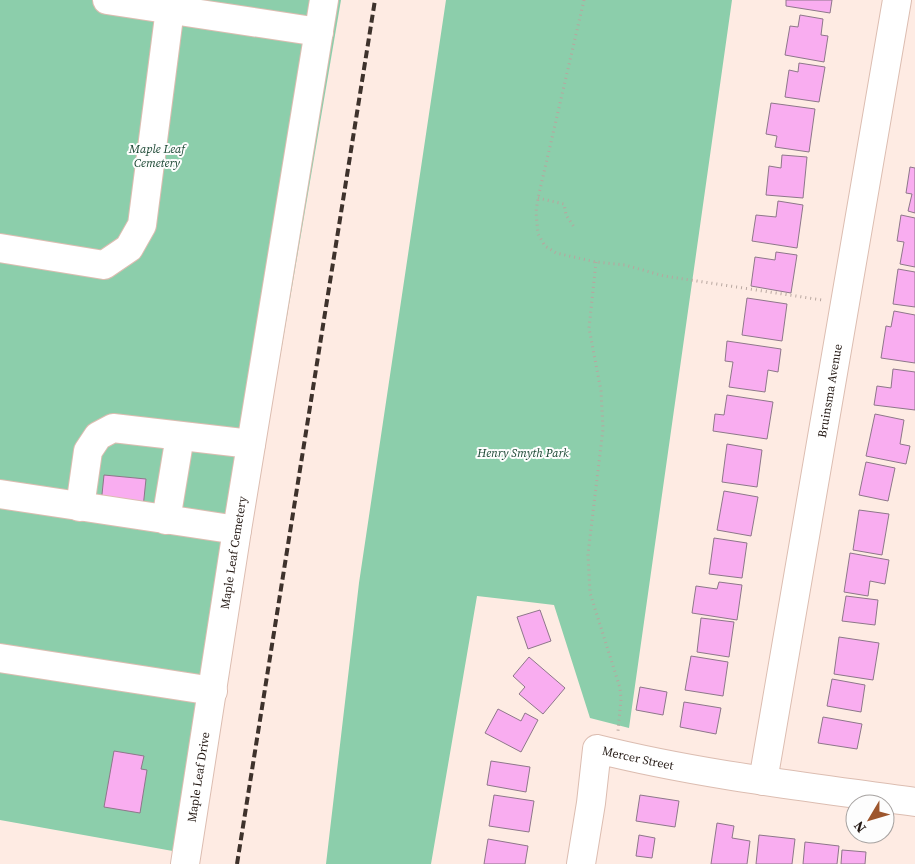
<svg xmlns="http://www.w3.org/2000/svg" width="915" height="864" font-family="'Source Serif 4',serif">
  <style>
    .green { fill: #8cceab }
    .building { fill: #f9adf0; stroke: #8e778a }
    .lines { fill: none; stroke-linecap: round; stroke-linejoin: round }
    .minor-casing { stroke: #dcbdb1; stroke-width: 30 }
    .path { stroke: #b7a69f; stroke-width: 3; stroke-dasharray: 1 4; stroke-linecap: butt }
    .minor { stroke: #fff; stroke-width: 28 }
    .rail { stroke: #3e322c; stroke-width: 4; stroke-dasharray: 8 4; stroke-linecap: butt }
    .labels { text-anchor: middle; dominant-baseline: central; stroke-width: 4; stroke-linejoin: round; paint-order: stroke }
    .park-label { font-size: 12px; font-style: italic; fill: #184531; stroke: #fdfdfd }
    .street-label { font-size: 12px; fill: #241914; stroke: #fdfdfd }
  </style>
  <rect width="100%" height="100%" fill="#feebe3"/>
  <g class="green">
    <polygon points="0,0 341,0 195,855 0,820"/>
    <polygon points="446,0 732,0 629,728 590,718 554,605 477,596 431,864 326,864 359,583"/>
  </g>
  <g class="building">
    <polygon points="786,0 832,0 830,13 786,6"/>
    <polygon points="800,15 823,19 821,35 828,36 824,62 785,55 790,26 798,27"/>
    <polygon points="799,63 825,67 819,102 785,97 789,70 798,72"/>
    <polygon points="771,103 815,109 809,152 775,147 777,136 766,134"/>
    <polygon points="782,155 807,157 803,198 766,195 769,166 781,168"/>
    <polygon points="910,167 915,168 915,213 908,211 912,194 906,193"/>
    <polygon points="778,201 803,205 797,248 752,241 756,215 776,217"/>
    <polygon points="901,215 915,218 915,267 900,264 904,242 897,241"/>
    <polygon points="776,252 797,255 791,293 751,286 755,257 775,260"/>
    <polygon points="898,269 915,272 915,307 893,304"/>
    <polygon points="747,298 787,304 782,341 742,335"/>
    <polygon points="894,311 915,315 915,363 881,358 886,326 891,327"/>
    <polygon points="727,341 781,349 778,372 768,370 765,392 729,387 733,362 725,361"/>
    <polygon points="893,369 915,372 915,410 874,405 877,386 891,388"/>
    <polygon points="727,395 773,402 767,439 713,431 715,414 724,415"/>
    <polygon points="875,414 904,420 900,444 910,446 906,464 866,456"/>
    <polygon points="727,444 762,450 757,487 722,482"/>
    <polygon points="866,462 895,468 888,501 859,495"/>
    <polygon points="104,475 146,479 143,508 101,504"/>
    <polygon points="724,491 758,497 751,536 717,530"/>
    <polygon points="859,510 889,514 882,555 853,550"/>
    <polygon points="714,538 747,543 742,578 709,574"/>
    <polygon points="850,553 889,560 885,584 870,581 868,596 844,592"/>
    <polygon points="719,582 742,585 737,620 692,613 696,586 717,589"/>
    <polygon points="846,596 878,600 875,625 842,621"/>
    <polygon points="540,610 551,641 528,649 517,617"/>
    <polygon points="701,618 734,622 729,657 697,652"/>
    <polygon points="839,637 879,643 873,680 834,674"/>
    <polygon points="691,656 728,662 723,696 685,690"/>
    <polygon points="529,657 565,688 543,714 519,694 525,687 513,676"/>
    <polygon points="832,679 865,685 861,712 827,706"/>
    <polygon points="640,687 667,692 663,715 636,710"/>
    <polygon points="684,702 721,708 716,734 680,727"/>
    <polygon points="498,709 521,721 525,713 538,720 521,752 485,733"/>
    <polygon points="823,717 862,724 857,749 818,743"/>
    <polygon points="114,751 144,756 141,769 147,770 140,813 104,807"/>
    <polygon points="491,761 530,767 526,792 487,785"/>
    <polygon points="494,795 534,801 529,832 489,826"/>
    <polygon points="640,795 679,801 675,827 636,821"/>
    <polygon points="717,823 734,826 732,838 750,841 747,864 711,864"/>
    <polygon points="639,835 655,838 652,858 636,856"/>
    <polygon points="759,835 795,839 792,864 756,864"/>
    <polygon points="488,839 528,846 525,864 484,864"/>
    <polygon points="805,842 839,846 837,864 803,864"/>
    <polygon points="842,850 866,852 865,864 841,864"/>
  </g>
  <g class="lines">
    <g class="minor-casing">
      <g id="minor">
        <polyline points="107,0 319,32"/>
        <polyline points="0,248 104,265 129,248 142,225 170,9"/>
        <polyline points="0,494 237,530"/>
        <polyline points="80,507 88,451 98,436 113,428 251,444"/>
        <polyline points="166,520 180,436"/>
        <polyline points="0,658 213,691"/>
        <path id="s1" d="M763 781 897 0"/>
        <path id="s2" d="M185 864 237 530 324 0"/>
        <path id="s3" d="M581 864 591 803 597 749C701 775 809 787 915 802"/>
      </g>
    </g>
    <g class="path">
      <polyline points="584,0 538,198 536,212 538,234 545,246 556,253 596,262 625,265 664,276 822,300"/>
      <polyline points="538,198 564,204 566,215 574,227"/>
      <polyline points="596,262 589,328 601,391 603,429 588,554 590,593 620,688 621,699 618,731"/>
    </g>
    <use href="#minor" class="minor"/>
    <polyline class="rail" points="237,864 375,0"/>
  </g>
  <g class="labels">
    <g class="park-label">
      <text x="157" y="149">Maple Leaf<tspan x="157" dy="14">Cemetery</tspan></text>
      <text x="523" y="453">Henry Smyth Park</text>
    </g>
    <g class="street-label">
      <text stroke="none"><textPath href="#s1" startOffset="396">Bruinsma Avenue</textPath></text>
      <text stroke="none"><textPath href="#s2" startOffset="315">Maple Leaf Cemetery</textPath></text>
      <text stroke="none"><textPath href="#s3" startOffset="158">Mercer Street</textPath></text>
      <text stroke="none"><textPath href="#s2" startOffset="88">Maple Leaf Drive</textPath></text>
    </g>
  </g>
  <g transform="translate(870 819) rotate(232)"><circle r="24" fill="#fdfdfd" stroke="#a6a2a0"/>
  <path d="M0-4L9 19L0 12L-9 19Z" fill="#9d562d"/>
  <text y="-8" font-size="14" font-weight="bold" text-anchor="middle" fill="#241914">N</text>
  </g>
</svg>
